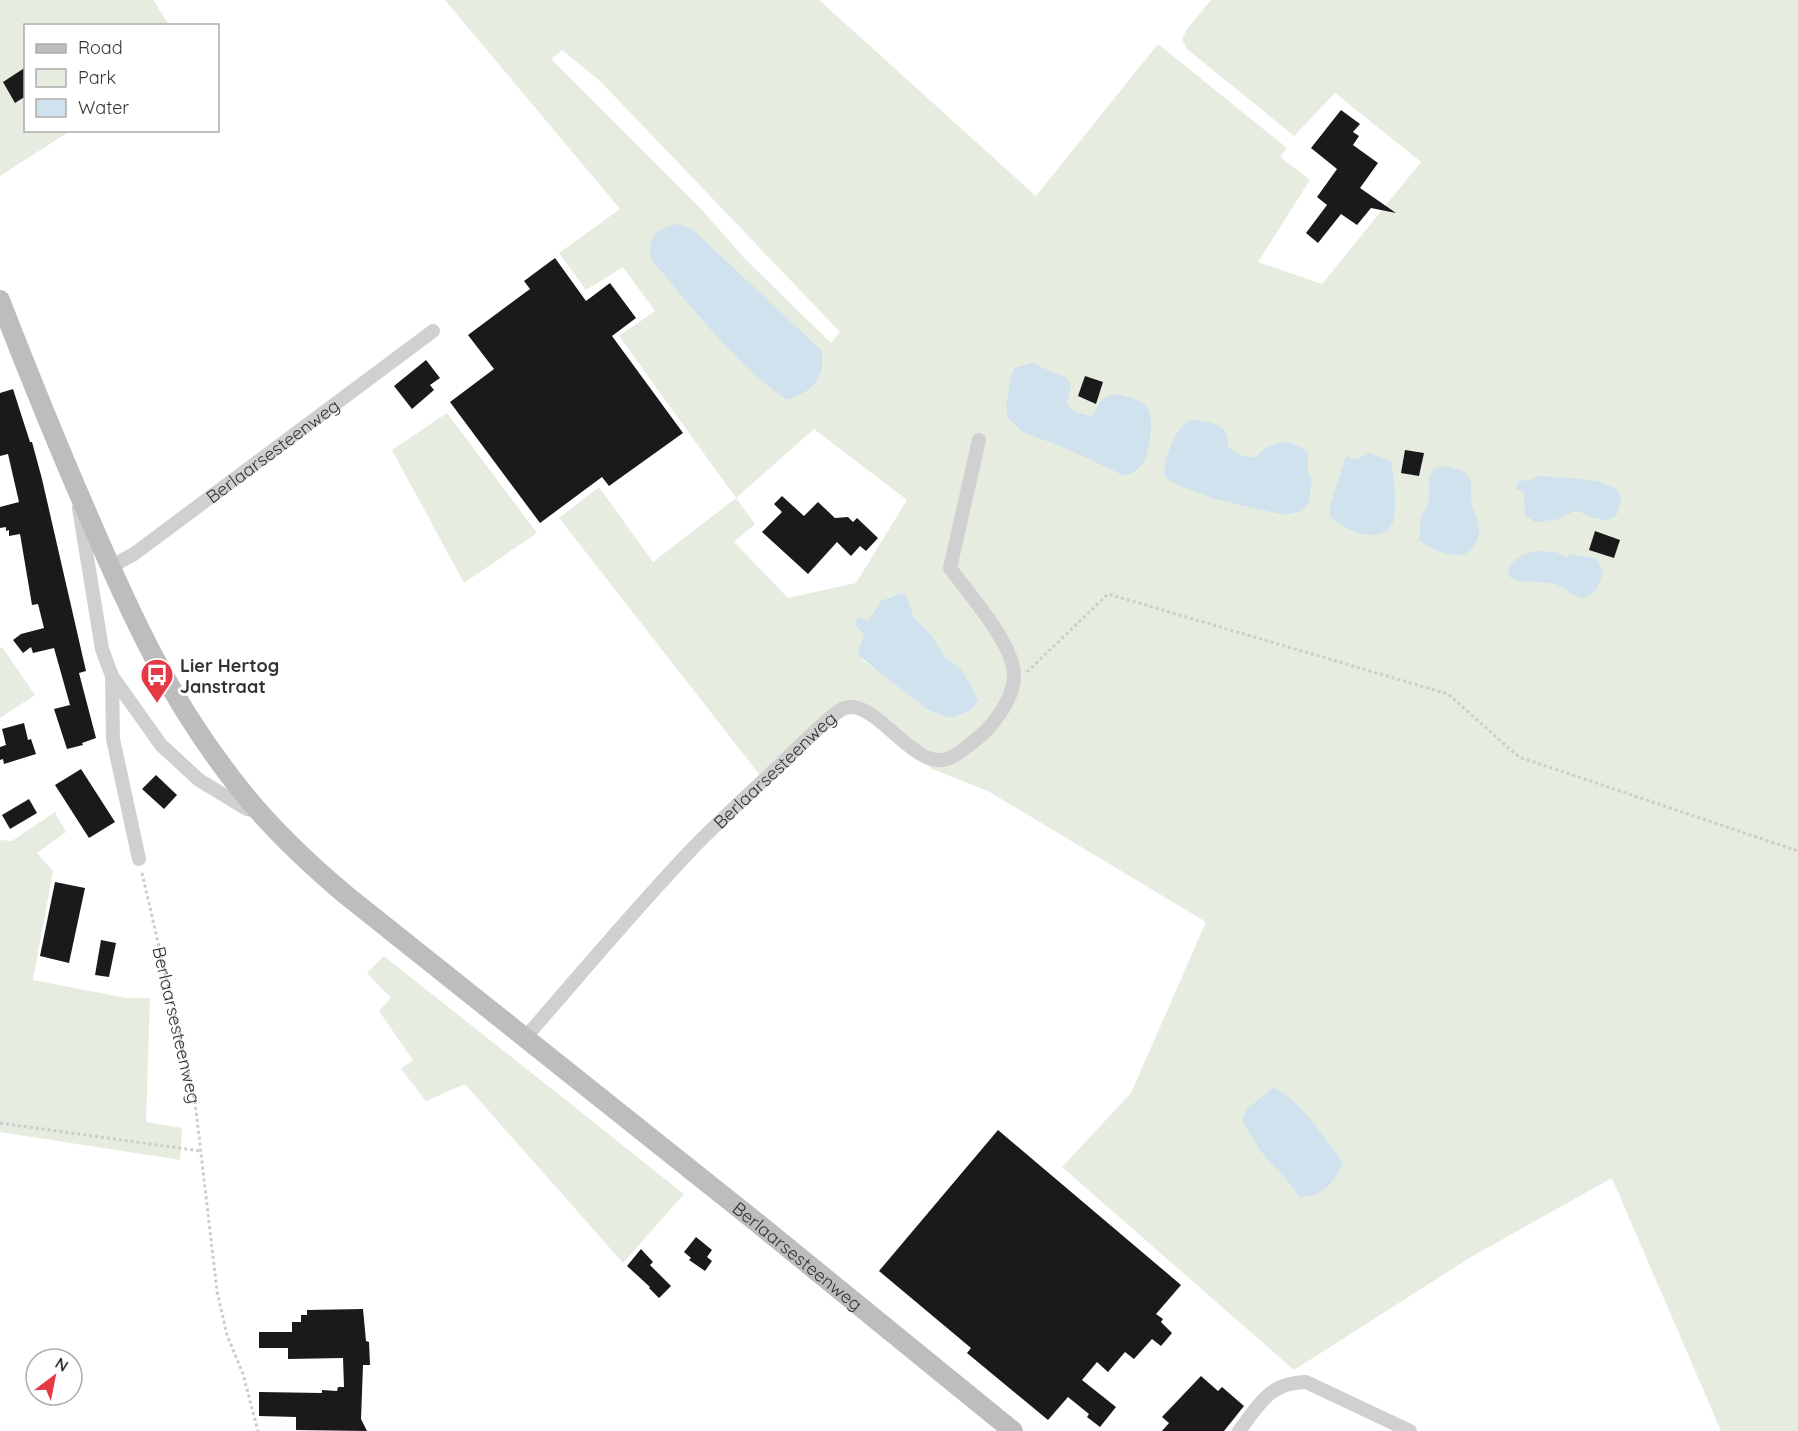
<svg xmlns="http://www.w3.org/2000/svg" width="1798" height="1431" font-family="Quicksand,sans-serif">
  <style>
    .green { fill: #e6ecdf; fill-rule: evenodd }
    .water { fill: #cfe2ee }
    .building { fill: #1a1a1a }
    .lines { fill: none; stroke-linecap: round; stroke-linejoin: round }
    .path { stroke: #cdcdcd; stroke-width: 3; stroke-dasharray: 3 3; stroke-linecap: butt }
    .street { stroke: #d0d0d0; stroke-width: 14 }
    .secondary { stroke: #bdbdbd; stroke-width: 20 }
    .labels { text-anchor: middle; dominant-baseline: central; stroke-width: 6; stroke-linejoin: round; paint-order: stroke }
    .street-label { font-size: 18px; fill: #333; stroke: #fff }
    .poi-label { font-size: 18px; font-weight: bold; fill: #333; stroke: #fff; text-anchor: start }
  </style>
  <rect width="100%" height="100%" fill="#fff"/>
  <g class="green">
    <polygon points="0,0 153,0 169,25 26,26 26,130 70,131 0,176"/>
    <path d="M445 0H819L1036 196 1158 44 1287 148 1280 157 1310 180 1258 262 1322 284 1421 162 1335 93 1294 136 1187 49 1182 39 1187 29 1211 0H1798V1431H1721L1612 1178 1471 1257 1294 1370 1062 1167 1131 1093 1206 922 988 791 932 769 860 713 848 712 768 784 759 774 559 518 599 487 653 562 736 498 619 336 655 311 623 267 586 290 559 253 620 209ZM562 50 600 81 840 332 831 343 745 259 703 211 551 59ZM814 429 907 500 856 583 788 598 734 542 755 524 736 498ZM900 593 906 595 914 617 932 636 945 657 961 669 974 691 978 701 970 711 950 718 928 710 879 670 862 660 858 651C869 625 868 603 900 593Z"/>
    <polygon points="447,413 537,533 464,583 392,450"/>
    <polygon points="2,647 35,695 0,718 0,648"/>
    <polygon points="55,812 66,832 37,853 53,871 33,980 126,998 150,998 146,1122 182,1128 180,1160 0,1132 0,840 12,841"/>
    <polygon points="384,956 684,1194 623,1263 465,1084 426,1101 401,1069 413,1060 379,1011 391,998 367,973"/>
  </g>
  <g class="water">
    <path d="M677 224 692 229 822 351C825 379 813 391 787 400 737 366 690 305 651 259 647 238 657 228 677 224Z"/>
    <path d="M1032 363 1067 378 1071 385 1067 404C1074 412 1082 415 1092 416 1096 412 1098 404 1102 400 1107 395 1118 394 1124 396 1133 399 1143 400 1148 409 1154 419 1150 453 1143 463 1139 469 1132 474 1125 476L1065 448 1023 432 1008 418 1006 407 1011 376 1015 368Z"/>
    <path d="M1189 420C1200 421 1219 421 1226 433 1228 436 1228 444 1229 448L1240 455 1255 458C1271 440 1290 436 1308 453V473L1312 479 1309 502 1301 511 1284 515 1212 498C1195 489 1177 489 1164 475 1165 455 1173 433 1189 420Z"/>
    <path d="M1370 453 1391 462C1394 474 1398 514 1392 524 1381 546 1342 530 1330 516V506L1346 456 1355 460Z"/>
    <path d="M1448 466C1455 469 1465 470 1469 477 1473 486 1470 496 1472 505 1474 514 1480 523 1479 532 1473 569 1438 554 1419 540L1421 516 1429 502V476L1434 469Z"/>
    <path d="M1538 475C1556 480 1619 475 1621 498 1621 504 1618 511 1616 516L1607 521 1587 516 1581 512 1574 511 1560 519 1535 522 1525 515 1524 491 1517 490 1515 488 1519 481 1531 480Z"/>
    <path d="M1536 551 1556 552 1566 557 1572 554C1583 559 1587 555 1597 559L1603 572 1597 589 1584 598C1572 597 1568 589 1558 585 1543 579 1526 586 1510 577L1508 573C1511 558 1522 555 1536 551Z"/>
    <polygon points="900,593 906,595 914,617 932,636 945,657 961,669 974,691 978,701 970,711 950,718 928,710 859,656 858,651 864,634 854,624 859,617 868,621 881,601"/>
    <path d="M1273 1088C1297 1095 1328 1143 1343 1163 1335 1182 1320 1198 1299 1197 1289 1180 1281 1174 1268 1160 1258 1148 1250 1134 1242 1120L1247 1109Z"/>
  </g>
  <g class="building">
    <polygon points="26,67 26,96 15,103 3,82"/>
    <polygon points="1341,110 1360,124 1353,132 1359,136 1353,145 1378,163 1360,188 1396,213 1371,208 1357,225 1341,214 1318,243 1306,233 1327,205 1317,197 1337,169 1311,148"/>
    <polygon points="555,258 586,301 610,283 636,318 612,336 683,433 609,486 602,477 540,523 450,402 494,369 468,335 530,289 524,281"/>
    <polygon points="426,360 440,378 430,385 434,390 412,409 394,386"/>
    <polygon points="1085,376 1103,382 1096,404 1078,396"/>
    <polygon points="13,389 30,442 32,442 42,479 86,671 79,673 96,738 82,743 83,745 67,749 54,709 70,705 54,648 33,653 31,647 23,653 13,640 21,634 44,628 38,604 32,605 20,534 9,536 9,530 6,531 6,527 0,528 0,507 19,502 8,454 0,456 0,393"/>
    <polygon points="1405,450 1424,453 1419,476 1401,473"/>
    <polygon points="782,496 804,516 818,502 835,518 848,517 853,522 857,518 878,538 866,551 860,546 851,556 837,542 808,574 762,532 782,512 774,504"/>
    <polygon points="1595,531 1620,540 1614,558 1589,550"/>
    <polygon points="24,723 28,740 31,739 36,754 4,764 3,759 0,760 0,747 6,745 2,729"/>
    <polygon points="81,769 115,822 89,838 55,785"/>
    <polygon points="156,775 177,795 164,809 142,789"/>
    <polygon points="29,799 37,813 10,829 2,815"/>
    <polygon points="55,882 85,888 69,963 40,956"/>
    <polygon points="101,940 116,943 109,977 95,975"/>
    <polygon points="998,1130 1181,1285 1156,1314 1163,1319 1161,1322 1172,1333 1161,1346 1152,1339 1134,1359 1125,1352 1108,1372 1097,1362 1082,1380 1116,1407 1100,1427 1087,1417 1089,1414 1068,1397 1048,1420 967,1353 971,1348 879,1271"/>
    <polygon points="696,1237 712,1250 707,1257 712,1261 705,1271 689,1260 691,1258 684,1252"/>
    <polygon points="641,1249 653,1262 650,1265 671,1286 659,1298 649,1288 650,1287 627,1266"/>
    <polygon points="363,1309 366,1341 369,1342 370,1365 363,1365 361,1419 367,1431 296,1430 296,1417 259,1416 259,1392 322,1393 322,1390 337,1391 338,1387 344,1387 343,1358 288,1359 288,1348 259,1348 259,1332 292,1332 292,1322 301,1322 301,1315 307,1315 307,1310"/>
    <polygon points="1201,1376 1218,1391 1222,1387 1244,1406 1224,1431 1162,1431 1169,1423 1162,1417"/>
  </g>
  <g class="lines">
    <g class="path">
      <polyline points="1027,672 1108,594 1448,694 1519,757 1798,851"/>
      <path id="s1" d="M142 873 195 1102 217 1291 227 1335 243 1374 258 1431"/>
      <polyline points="0,1123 200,1151"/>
    </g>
    <g class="street">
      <polyline points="79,508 102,649 112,676 161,745 199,780 247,809 257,811"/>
      <path id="s2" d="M110 567 134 554 433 331"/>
      <polyline points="112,676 113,739 139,859"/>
      <path id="s3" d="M524 1039C580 975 634 910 692 849 720 820 751 792 781 764 793 753 832 712 845 708 873 698 911 764 942 760 952 759 962 751 969 745 980 737 990 728 998 716 1007 704 1014 691 1014 675 1014 644 968 593 950 568L979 440"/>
      <path d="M1239 1431C1260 1404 1268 1383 1306 1382L1410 1431"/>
    </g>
    <path class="secondary" id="s4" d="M0 300C28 372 57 444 88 515 131 616 171 703 240 789 271 828 308 863 346 895L755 1221 1013 1431"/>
  </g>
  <defs>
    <g id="bus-pin" transform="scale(1.725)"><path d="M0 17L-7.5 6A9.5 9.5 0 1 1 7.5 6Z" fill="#e63946" stroke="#fff"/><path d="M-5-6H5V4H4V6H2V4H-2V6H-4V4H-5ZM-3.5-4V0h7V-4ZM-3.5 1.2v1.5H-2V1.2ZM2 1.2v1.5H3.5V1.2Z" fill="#fff"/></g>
  </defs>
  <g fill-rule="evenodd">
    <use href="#bus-pin" x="157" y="675"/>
  </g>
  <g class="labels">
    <g class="street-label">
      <text stroke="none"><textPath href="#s2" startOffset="200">Berlaarsesteenweg</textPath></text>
      <text stroke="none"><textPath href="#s3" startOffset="368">Berlaarsesteenweg</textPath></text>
      <text stroke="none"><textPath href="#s1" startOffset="156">Berlaarsesteenweg</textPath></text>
      <text stroke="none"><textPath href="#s4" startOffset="1275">Berlaarsesteenweg</textPath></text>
    </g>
    <g class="poi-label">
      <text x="180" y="665">Lier Hertog<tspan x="180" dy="21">Janstraat</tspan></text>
    </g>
  </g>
  <rect x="24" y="24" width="195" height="108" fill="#ffffff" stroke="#adadad" stroke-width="1.5"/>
  <rect x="36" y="44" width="30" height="9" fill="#bdbdbd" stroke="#adadad" stroke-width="1.5"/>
  <text x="78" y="54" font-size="18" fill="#333333">Road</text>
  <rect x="36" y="69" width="30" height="18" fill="#e6ecdf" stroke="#adadad" stroke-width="1.5"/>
  <text x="78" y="84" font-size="18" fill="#333333">Park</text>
  <rect x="36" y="99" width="30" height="18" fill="#cfe2ee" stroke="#adadad" stroke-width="1.5"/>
  <text x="78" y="114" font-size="18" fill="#333333">Water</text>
  <g transform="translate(54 1377) rotate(32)"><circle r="28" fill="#ffffff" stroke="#adadad" stroke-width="1.5"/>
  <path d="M0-4.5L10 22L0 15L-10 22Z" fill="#e63946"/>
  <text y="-9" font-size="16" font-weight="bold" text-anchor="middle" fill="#333333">N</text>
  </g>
</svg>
